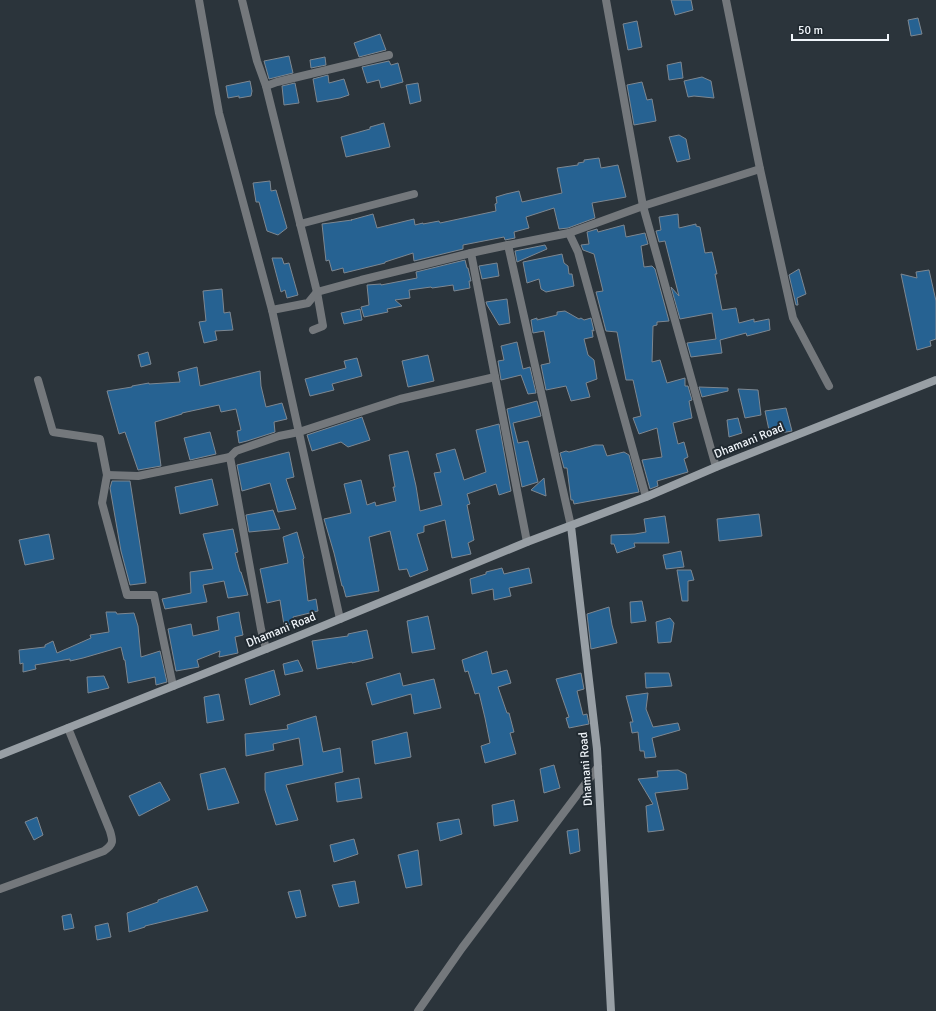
<svg xmlns="http://www.w3.org/2000/svg" width="936" height="1011" font-family="Signika,sans-serif">
  <style>
    .building { fill: #266292; stroke: #7d8791 }
    .lines { fill: none; stroke-linecap: round; stroke-linejoin: round }
    .street { stroke: #74787c; stroke-width: 8 }
    .secondary { stroke: #989fa5; stroke-width: 8 }
    .labels { text-anchor: middle; dominant-baseline: central; stroke-width: 4; stroke-linejoin: round; paint-order: stroke }
    .street-label { font-size: 12px; fill: #f0f5fa; stroke: #212a31 }
  </style>
  <rect width="100%" height="100%" fill="#2b343b"/>
  <g class="building">
    <polygon points="671,0 691,0 693,10 675,15"/>
    <polygon points="918,18 922,34 911,36 908,20"/>
    <polygon points="637,21 642,47 628,50 623,24"/>
    <polygon points="380,34 386,50 359,57 354,43"/>
    <polygon points="289,56 293,73 269,79 264,61"/>
    <polygon points="325,57 326,65 311,68 310,60"/>
    <polygon points="389,61 391,65 398,63 403,82 381,88 379,80 367,83 362,67"/>
    <polygon points="681,62 683,78 669,80 667,65"/>
    <polygon points="328,75 329,83 344,79 349,95 340,98 317,102 313,79"/>
    <polygon points="702,77 711,81 714,98 694,96 688,97 684,81"/>
    <polygon points="250,81 252,91 251,96 239,98 239,96 228,98 226,86"/>
    <polygon points="642,82 647,100 652,99 656,121 634,125 627,85"/>
    <polygon points="295,83 299,103 284,105 282,86"/>
    <polygon points="418,83 421,101 410,104 406,85"/>
    <polygon points="384,123 390,147 346,157 341,137 370,129 370,127"/>
    <polygon points="679,135 686,139 690,159 677,162 669,137"/>
    <polygon points="599,158 601,168 618,165 626,197 592,203 595,218 568,228 559,229 554,208 526,217 529,228 514,232 515,238 505,240 504,237 463,245 463,249 414,261 413,253 385,262 385,263 344,273 343,268 332,271 329,260 326,261 322,224 352,220 351,220 373,214 377,228 414,219 415,225 423,223 423,224 439,221 440,223 496,211 495,204 497,203 496,197 506,194 519,191 522,202 562,193 557,168 578,165 578,163 584,162 584,160"/>
    <polygon points="270,181 271,191 276,190 287,228 278,235 267,231 259,202 256,202 253,183"/>
    <polygon points="678,214 679,228 696,224 696,226 700,227 705,253 712,252 717,274 715,274 722,310 736,308 739,323 754,319 754,322 769,319 770,330 747,336 746,333 720,340 722,353 691,357 687,343 716,339 712,313 680,319 671,287 679,296 665,241 659,242 656,231 661,230 659,217"/>
    <polygon points="624,225 626,237 645,233 648,244 641,246 644,267 652,266 655,269 669,321 657,322 657,325 653,326 652,362 660,360 667,383 685,378 685,386 688,386 692,400 689,401 692,418 673,423 678,444 684,442 688,457 684,459 688,472 657,481 658,486 650,489 642,460 662,457 657,428 639,434 633,418 641,416 633,380 626,380 617,332 606,331 596,292 603,291 594,254 583,250 581,245 589,244 587,232 597,229 598,232"/>
    <polygon points="545,245 547,249 517,262 515,251"/>
    <polygon points="562,254 564,263 568,266 569,274 572,274 574,286 546,292 541,289 539,279 527,283 523,262"/>
    <polygon points="272,258 282,258 284,264 289,263 298,295 287,298 285,290 281,292"/>
    <polygon points="465,260 467,268 468,268 471,281 469,281 470,288 454,291 453,285 432,288 431,287 409,290 410,298 395,300 402,306 387,309 388,312 364,317 361,307 369,305 367,285 381,284 381,285 417,278 416,272"/>
    <polygon points="497,263 499,276 482,279 479,266"/>
    <polygon points="799,269 806,294 797,298 798,305 796,305 789,275"/>
    <polygon points="929,270 936,301 936,339 930,341 931,346 917,350 901,274 917,278 916,272"/>
    <polygon points="222,289 224,313 230,312 233,330 215,331 217,340 204,343 199,322 206,321 203,291"/>
    <polygon points="507,299 510,323 499,325 487,305 486,302"/>
    <polygon points="360,309 362,320 344,324 341,313"/>
    <polygon points="565,311 579,319 581,318 584,320 591,318 594,331 592,330 593,337 584,339 588,355 594,360 597,379 586,383 590,397 571,401 566,386 546,390 541,365 550,363 544,331 533,333 531,320 537,318 537,320 557,315 557,312"/>
    <polygon points="517,342 523,369 530,367 536,393 528,394 521,375 501,380 498,361 504,360 501,346"/>
    <polygon points="148,352 151,364 141,367 138,355"/>
    <polygon points="428,355 434,381 408,387 402,361"/>
    <polygon points="357,358 362,376 332,384 334,390 310,396 305,379 346,368 344,361"/>
    <polygon points="197,367 200,386 260,371 261,386 266,407 282,403 287,419 274,422 275,432 247,441 239,443 237,431 241,430 236,409 221,412 219,405 182,413 182,414 155,422 161,466 138,470 125,432 119,434 107,391 132,387 132,386 149,383 149,384 180,382 178,372"/>
    <polygon points="699,387 728,388 728,391 702,397"/>
    <polygon points="738,389 758,390 761,415 745,418"/>
    <polygon points="537,401 541,416 513,423 518,443 528,441 538,482 522,487 507,409"/>
    <polygon points="786,408 792,431 770,435 765,411"/>
    <polygon points="362,417 370,440 348,447 341,442 312,451 307,435"/>
    <polygon points="738,418 742,433 729,437 727,420"/>
    <polygon points="499,424 511,491 499,495 496,484 467,494 470,504 467,505 474,540 468,543 471,554 452,558 445,520 424,526 424,532 417,534 428,570 410,577 407,569 399,570 390,531 369,537 379,591 346,597 343,586 342,586 334,553 324,519 351,513 344,484 361,480 367,505 375,502 376,506 396,501 393,487 395,487 389,455 408,451 416,486 420,511 442,505 434,473 441,472 436,454 455,449 464,480 486,472 476,430"/>
    <polygon points="210,432 216,454 190,460 184,438"/>
    <polygon points="595,445 603,445 607,456 624,452 629,455 639,492 574,504 573,500 571,500 567,468 564,468 560,453 566,451 569,452"/>
    <polygon points="289,452 294,477 286,479 296,509 278,512 270,483 242,491 237,465"/>
    <polygon points="544,478 546,496 531,490"/>
    <polygon points="212,479 218,505 180,514 175,487"/>
    <polygon points="112,481 130,481 146,583 130,585 121,551 110,488"/>
    <polygon points="273,510 280,529 249,532 246,515"/>
    <polygon points="759,514 762,536 719,541 717,519"/>
    <polygon points="665,516 669,543 634,543 635,547 617,553 614,544 611,544 611,535 635,534 646,532 644,519"/>
    <polygon points="233,529 238,552 235,553 240,572 241,572 248,595 228,598 224,581 203,585 207,602 165,609 162,599 191,593 190,572 213,569 203,534"/>
    <polygon points="297,532 304,558 303,559 308,601 316,599 318,611 293,617 295,624 284,625 280,600 267,603 260,569 288,563 283,537"/>
    <polygon points="49,534 54,559 25,565 19,540"/>
    <polygon points="681,551 684,567 666,569 663,555"/>
    <polygon points="502,568 504,574 529,568 532,583 509,588 511,596 494,600 493,589 472,594 470,579 486,574 486,572"/>
    <polygon points="677,570 691,570 694,580 688,581 688,601 682,601"/>
    <polygon points="642,601 646,621 631,623 630,602"/>
    <polygon points="609,607 612,625 617,643 591,649 587,614"/>
    <polygon points="106,612 116,612 117,614 134,613 138,626 141,657 160,651 167,682 156,685 155,677 128,683 125,660 124,660 121,647 83,658 70,661 70,659 35,665 36,669 23,672 23,663 20,664 19,650 45,647 45,645 53,641 57,653 91,638 90,635 109,632"/>
    <polygon points="239,612 240,620 243,635 235,637 238,653 219,657 220,651 197,660 199,667 176,671 168,629 191,624 193,636 219,630 217,617"/>
    <polygon points="428,616 435,649 412,653 407,621"/>
    <polygon points="670,618 674,623 671,642 658,643 656,622"/>
    <polygon points="367,630 373,658 352,663 352,662 317,669 312,641 348,636 348,634"/>
    <polygon points="487,651 492,674 507,670 511,683 498,687 507,713 509,713 514,732 510,733 516,754 485,763 481,746 490,743 485,718 479,693 475,694 468,671 465,672 462,660"/>
    <polygon points="298,660 303,671 285,675 283,664"/>
    <polygon points="274,670 280,695 250,705 245,679"/>
    <polygon points="400,673 403,686 434,679 441,708 414,714 411,694 372,705 366,683"/>
    <polygon points="581,673 584,689 577,691 583,715 587,714 589,724 569,728 566,718 569,717 561,694 556,679"/>
    <polygon points="645,673 669,673 672,686 646,688"/>
    <polygon points="104,676 109,688 88,693 87,677"/>
    <polygon points="648,693 646,709 653,727 678,723 680,730 652,738 656,757 645,758 644,751 640,751 638,732 632,733 630,722 633,722 626,696"/>
    <polygon points="219,694 224,720 207,723 204,697"/>
    <polygon points="316,716 323,752 340,748 343,772 286,785 298,820 276,825 265,790 265,773 303,765 299,738 273,744 274,750 246,756 245,734 288,729 287,725"/>
    <polygon points="407,732 411,757 375,764 372,741"/>
    <polygon points="554,765 560,788 544,793 540,769"/>
    <polygon points="225,768 239,803 208,810 200,774"/>
    <polygon points="678,770 686,774 688,789 655,793 664,830 648,832 646,806 653,804 638,779 658,777 657,771"/>
    <polygon points="359,778 362,798 337,802 335,783"/>
    <polygon points="160,782 170,800 139,816 129,796"/>
    <polygon points="514,800 518,821 494,826 492,805"/>
    <polygon points="37,817 43,835 34,840 25,822"/>
    <polygon points="459,819 462,834 440,841 437,823"/>
    <polygon points="578,829 580,851 570,854 567,831"/>
    <polygon points="354,839 358,854 334,862 330,845"/>
    <polygon points="418,850 422,885 406,888 398,855"/>
    <polygon points="355,881 359,903 339,907 332,885"/>
    <polygon points="197,886 208,911 145,926 145,927 129,932 127,913 158,902 158,900"/>
    <polygon points="300,890 306,916 296,918 288,892"/>
    <polygon points="71,914 74,928 64,930 62,916"/>
    <polygon points="108,923 111,937 97,940 95,926"/>
  </g>
  <g class="lines">
    <g class="street">
      <polyline points="199,0 219,113 272,310"/>
      <polyline points="242,0 257,61 266,86 317,292 323,326 313,330"/>
      <polyline points="606,0 643,206 716,467"/>
      <polyline points="726,0 760,169 793,318 829,386"/>
      <polyline points="266,86 277,82 389,55"/>
      <polyline points="300,224 414,194"/>
      <polyline points="569,233 578,252 646,497"/>
      <polyline points="508,245 471,253 527,542"/>
      <polyline points="38,380 53,432 100,439 107,475 102,503 127,595 154,595 173,686"/>
      <polyline points="230,457 261,629 266,649"/>
      <polyline points="107,475 138,476 230,457 236,451 279,436 299,432 400,399 495,377"/>
      <polyline points="571,526 508,245 569,233 643,206 760,169"/>
      <polyline points="340,619 272,310 308,303 317,292 361,280 471,253"/>
      <path d="M0 889 104 851C114 844 113 841 110 831L68 728"/>
      <polyline points="418,1011 462,948 598,767"/>
    </g>
    <g class="secondary">
      <polyline points="571,526 597,749 611,1011"/>
      <polyline points="0,755 301,635 527,542 646,497 716,467 936,380"/>
    </g>
  </g>
  <g class="labels">
    <g class="street-label">
      <text transform="translate(749 441) rotate(-22)">Dhamani Road</text>
      <text transform="translate(281 630) rotate(-22)">Dhamani Road</text>
      <text transform="translate(586 769) rotate(-94)">Dhamani Road</text>
    </g>
  </g>
  <path d="M792 34v6h96v-6" fill="none" stroke="#f0f5fa" stroke-width="2"/>
  <text x="798" y="34" font-size="12" fill="#f0f5fa" stroke="#212a31" stroke-width="3" paint-order="stroke">50 m</text>
</svg>
